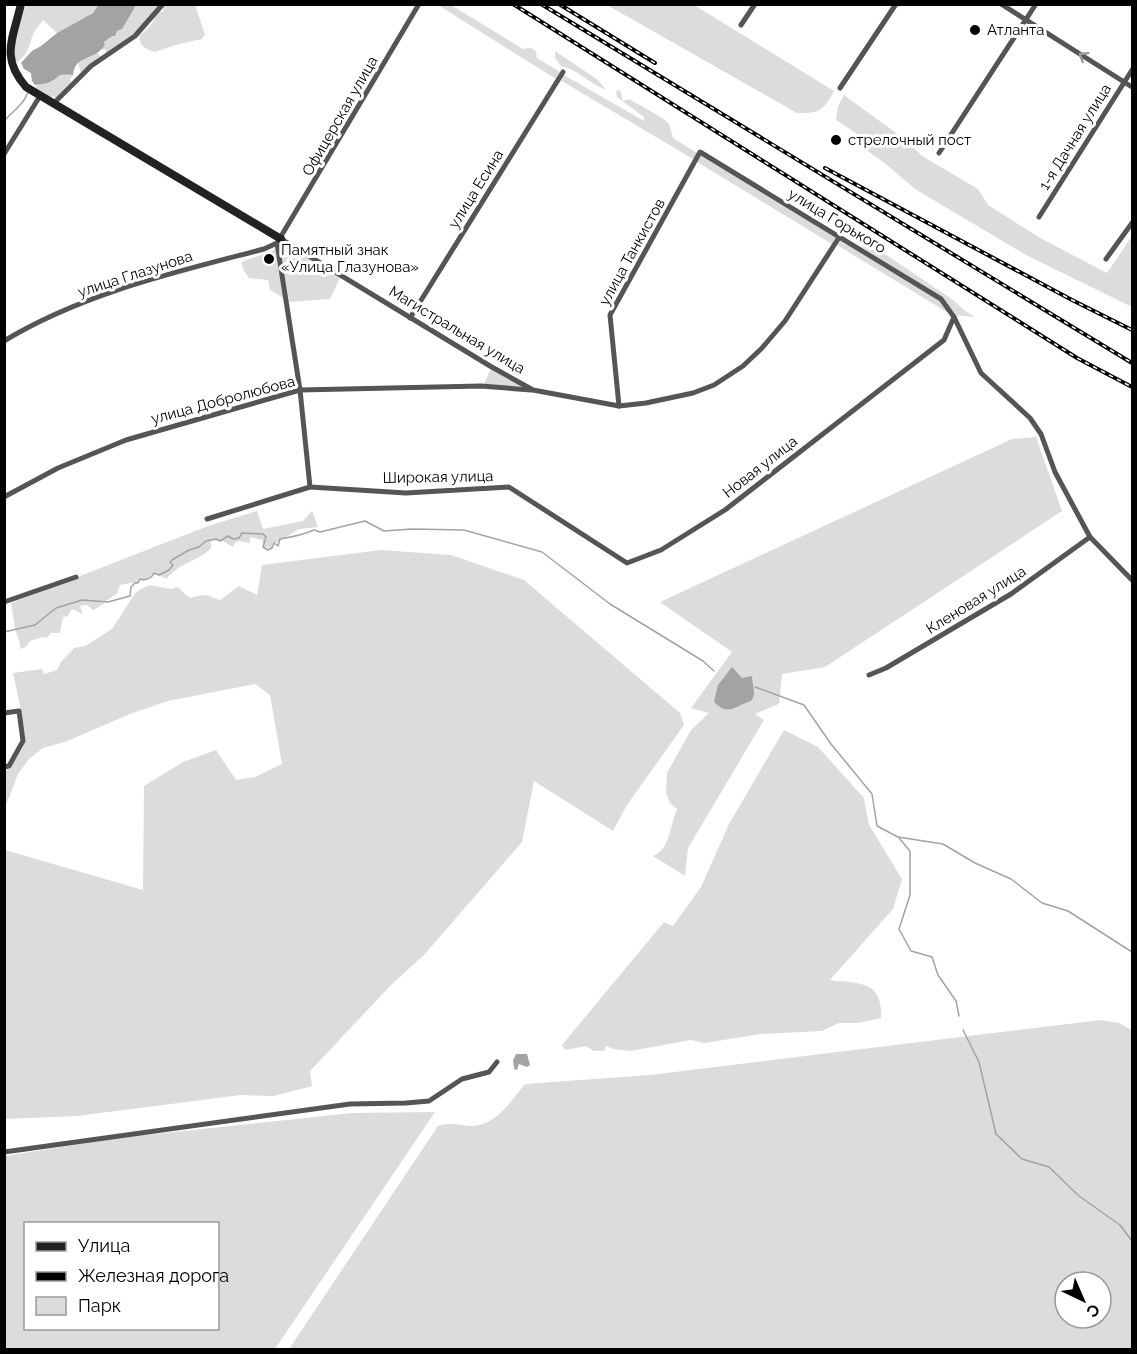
<svg xmlns="http://www.w3.org/2000/svg" width="1137" height="1354" font-family="Raleway,sans-serif">
  <style>
    .green { fill: #dcdcdc; fill-rule: evenodd }
    .water { fill: #a3a3a3 }
    .lines { fill: none; stroke-linecap: round; stroke-linejoin: round }
    .stream { stroke: #a3a3a3; stroke-width: 1.5 }
    .street { stroke: #555; stroke-width: 5 }
    .secondary { stroke: #222; stroke-width: 8 }
    .rail-casing { stroke: #000; stroke-width: 4 }
    .rail { stroke: #fff; stroke-width: 1.5; stroke-dasharray: 4.5; stroke-linecap: butt }
    .oneway { stroke: #999 }
    .poi-dot { fill: #000; stroke: #fff; stroke-width: 2 }
    .labels { text-anchor: middle; dominant-baseline: central; stroke-width: 6; stroke-linejoin: round; paint-order: stroke }
    .poi-label { font-size: 15px; fill: #000; stroke: #fff; text-anchor: start }
    .street-label { font-size: 15px; fill: #000; stroke: #fff }
  </style>
  <rect width="100%" height="100%" fill="#fff"/>
  <g class="green">
    <path d="M26 5H99L93 13 57 33 43 20C39 25 34 31 32 37 28 50 26 58 13 64V43Z"/>
    <polygon points="136,5 158,6 134,35 107,54 105,49 102,50 105,45 104,42 122,27"/>
    <path d="M164 5H195L205 34 202 39 179 44 155 52C146 49 138 46 140 35 148 29 155 22 156 12H163Z"/>
    <polygon points="438,5 451,5 523,49 531,48 536,51 537,58 560,72 556,79"/>
    <path d="M607 5H694L834 91C824 110 819 114 797 113Z"/>
    <path d="M555 51 598 80 606 90C590 84 577 69 561 66L555 58Z"/>
    <polygon points="97,53 101,57 81,74 78,62 83,58 89,58"/>
    <polygon points="63,73 73,75 70,79 71,82 56,98 53,96 49,99 44,93 35,87 42,83 53,81 58,75"/>
    <polygon points="564,75 644,121 644,117 617,97 616,91 620,90 623,101 629,99 664,119 669,124 673,138 697,153 693,159 560,80"/>
    <polygon points="844,95 907,141 922,156 978,189 988,205 1042,239 1107,273 1132,236 1132,307 1026,255 915,189 886,164 855,142 856,133 836,120 838,106"/>
    <polygon points="701,156 837,237 832,244 697,162"/>
    <polygon points="841,239 939,300 950,314 837,245"/>
    <polygon points="283,243 340,278 330,299 289,302 281,248"/>
    <polygon points="864,244 870,244 953,300 965,311 975,317 956,315 943,298 862,247"/>
    <polygon points="277,248 285,299 270,290 268,280 249,278 243,269 241,262 264,254 268,265 274,262 271,251"/>
    <polygon points="491,369 523,387 484,384"/>
    <path d="M1036 437 1062 511 825 667 782 674 779 704 755 714 764 720 688 848 685 876 653 856C670 850 670 825 677 809L670 803 666 793 667 773 691 730 709 713 691 708 732 652 660 602 1012 439Z"/>
    <path d="M257 511 263 529 303 521 312 511 318 527 299 529 273 545 271 548 264 547 262 540 250 537V543L239 541 235 543 233 547 221 540 211 541V548C198 562 177 563 167 579L156 574 143 581 140 579 138 583H130L120 585 117 594C108 598 103 606 93 610L87 605 80 606 83 614 72 609 68 616 63 617 60 633H51L47 638 42 637 30 641 26 647 20 649V644L15 629 11 603 208 526Z"/>
    <path d="M381 550 451 555 524 580 680 713 684 725 627 805 613 831 534 781 522 842 424 955 392 984 310 1071 312 1086 274 1096 241 1095 77 1116 5 1119V850L143 890 144 786 183 762 216 750 236 780 255 777 282 764 270 695 255 684 168 701 130 714 65 742 43 748 29 759 18 774 5 808V770L10 769 25 744 21 711 13 673 42 669 44 674 57 670 61 662 74 648 85 646 112 629 136 592 149 585 171 589 178 587C193 603 189 596 205 595 209 595 216 599 220 600L239 586 257 595 262 565Z"/>
    <path d="M784 730 818 747 864 798 869 825 902 879 893 909 830 980C858 984 883 979 881 1018L858 1023H839L822 1031 761 1034 705 1043 691 1040 630 1051 613 1049 606 1046 604 1051H594L586 1046 565 1050 562 1045 664 922 673 926 701 887 729 824Z"/>
    <path d="M1101 1020 1119 1023 1132 1030V1349H289L438 1126C449 1122 460 1125 471 1126 495 1127 511 1101 525 1084L650 1075ZM1065 1282H1101V1318H1065Z"/>
    <path d="M435 1112 275 1349 5 1350V1156L118 1138 351 1113ZM26 1224H218V1328H26Z"/>
  </g>
  <g class="water">
    <path d="M99 4 136 5 122 29 117 31 115 36H112L104 42 105 45C94 62 75 54 73 75 54 73 62 76 50 82 46 84 40 84 35 85L32 81 31 73 24 69 21 63 32 51 41 46 57 33 93 13Z"/>
    <path d="M732 667 742 678 752 676C752 685 757 694 751 701 734 706 729 717 714 702L718 685Z"/>
    <polygon points="516,1054 527,1054 530,1065 527,1067 519,1064 517,1070 514,1069 513,1060"/>
  </g>
  <g class="lines">
    <g class="stream">
      <path d="M4 121C13 111 24 104 28 92"/>
      <path d="M4 632 35 625 56 608 82 600 108 602 130 596 131 587 135 583H138L140 579C146 581 152 578 154 573L159 575 169 570 173 565 170 562 172 560 189 550 199 547 206 541 216 539 220 541 228 536 233 539 239 538 242 533 263 534 266 537 263 547 268 550 272 548 274 543 278 546 280 539C292 537 303 535 314 530L320 532 365 521 384 531 412 529 464 530 542 552 610 604 703 661 714 671"/>
      <polyline points="755,687 804,705 831,744 872,794 877,826 898,837 943,844 975,863 1011,879 1042,903 1068,911 1132,952"/>
      <polyline points="899,838 910,851 910,895 899,929 911,951 932,957 938,975 956,1001 959,1016"/>
      <polyline points="963,1030 979,1062 996,1134 1022,1159 1049,1167 1079,1196 1120,1225 1132,1241"/>
    </g>
    <g class="street">
      <polyline points="419,4 277,243 300,390 310,487 406,493 509,487 627,563 661,550 725,510 944,340 954,317"/>
      <polyline points="1001,4 1132,87"/>
      <polyline points="741,25 755,4"/>
      <polyline points="840,88 896,4"/>
      <polyline points="54,103 91,66 135,36 163,4"/>
      <polyline points="939,153 1036,4"/>
      <polyline points="4,154 40,96"/>
      <polyline points="1039,217 1132,70"/>
      <polyline points="281,239 490,366 533,390 619,406 646,403 693,393 714,385 743,366 762,348 785,321 840,236"/>
      <polyline points="1106,259 1132,223"/>
      <polyline points="410,318 563,72"/>
      <path d="M4 341C83 293 176 272 264 249L277 243"/>
      <polyline points="619,406 610,315 700,152 941,299 954,317 981,373 1030,418 1041,434 1055,472 1090,537 1132,580"/>
      <polyline points="4,497 58,468 126,440 300,390 481,386 531,390"/>
      <polyline points="207,519 310,487"/>
      <polyline points="4,602 76,577"/>
      <polyline points="869,675 886,668 1011,594 1090,537"/>
      <polyline points="4,713 19,711 23,741 9,766 4,767"/>
      <polyline points="4,1152 350,1104 406,1103 429,1101 462,1079 489,1072 497,1062"/>
    </g>
    <path class="secondary" d="M21 4C13 39 0 57 26 87L281 239"/>
    <g class="rail-casing">
      <g id="rail">
        <polyline points="513,4 1077,358 1132,387"/>
        <polyline points="541,4 1132,363"/>
        <polyline points="559,4 655,63"/>
        <polyline points="825,168 1072,300 1132,330"/>
      </g>
    </g>
    <use href="#rail" class="rail"/>
  </g>
  <defs><path id="oneway-chevron" d="M-2-3.5L2.5 0L-2 3.5" fill="none" stroke-width="1.6" stroke-linecap="round" stroke-linejoin="round" transform="scale(1.5)"/></defs>
  <use class="oneway" href="#oneway-chevron" transform="translate(1083 56) rotate(-148)"/>
  <g class="poi-dot">
    <circle cx="975" cy="30" r="6"/>
    <circle cx="836" cy="140" r="6"/>
    <circle cx="269" cy="259" r="6"/>
  </g>
  <g class="labels">
    <g class="poi-label">
      <text x="987" y="30">Атланта</text>
      <text x="848" y="140">стрелочный пост</text>
      <text x="281" y="250">Памятный знак<tspan x="281" dy="17">«Улица Глазунова»</tspan></text>
    </g>
    <g class="street-label">
      <text transform="translate(340 116) rotate(-60)">Офицерская улица</text>
      <text transform="translate(1075 137) rotate(-58)">1-я Дачная улица</text>
      <text transform="translate(476 189) rotate(-58)">улица Есина</text>
      <text transform="translate(837 221) rotate(31)">улица Горького</text>
      <text transform="translate(632 252) rotate(-61)">улица Танкистов</text>
      <text transform="translate(135 274) rotate(-18)">улица Глазунова</text>
      <text transform="translate(457 330) rotate(31)">Магистральная улица</text>
      <text transform="translate(223 400) rotate(-15)">улица Добролюбова</text>
      <text transform="translate(760 467) rotate(-38)">Новая улица</text>
      <text transform="translate(438 477) rotate(-1)">Широкая улица</text>
      <text transform="translate(976 600) rotate(-32)">Кленовая улица</text>
    </g>
  </g>
  <rect width="1137" height="1354" fill="none" stroke="#000000" stroke-width="12"/>
  <rect x="24" y="1222" width="195" height="108" fill="#ffffff" stroke="#999999" stroke-width="1.5"/>
  <rect x="36" y="1242" width="30" height="9" fill="#222222" stroke="#999999" stroke-width="1.5"/>
  <text x="78" y="1252" font-size="18" fill="#000000">Улица</text>
  <rect x="36" y="1272" width="30" height="9" fill="#000000" stroke="#999999" stroke-width="1.5"/>
  <text x="78" y="1282" font-size="18" fill="#000000">Железная дорога</text>
  <rect x="36" y="1297" width="30" height="18" fill="#dcdcdc" stroke="#999999" stroke-width="1.5"/>
  <text x="78" y="1312" font-size="18" fill="#000000">Парк</text>
  <g transform="translate(1083 1300) rotate(136)"><circle r="28" fill="#ffffff" stroke="#999999" stroke-width="1.5"/>
  <path d="M0-4.5L10 22L0 15L-10 22Z" fill="#000000"/>
  <text y="-9" font-size="16" font-weight="bold" text-anchor="middle" fill="#000000">С</text>
  </g>
</svg>
